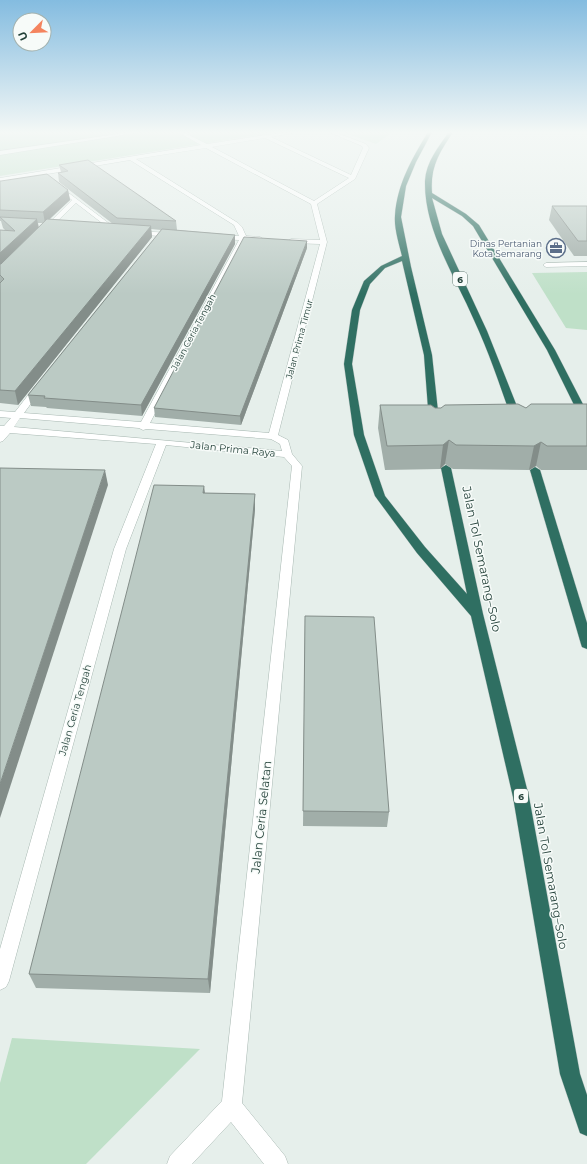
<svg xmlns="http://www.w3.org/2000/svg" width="587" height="1164" font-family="Montserrat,sans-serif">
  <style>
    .green { fill: #bfe0c8 }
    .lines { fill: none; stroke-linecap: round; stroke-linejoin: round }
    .minor-casing { stroke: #a8b8b2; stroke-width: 1 }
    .highway-casing { stroke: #c2cac8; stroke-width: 1 }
    .minor { fill: #fff; fill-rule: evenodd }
    .highway { fill: #2f6f62; fill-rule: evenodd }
    .wall { fill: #a1aea9; fill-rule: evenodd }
    .shaded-wall { fill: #838d89 }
    .building { fill: #bbcac4; stroke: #838d89 }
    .labels { text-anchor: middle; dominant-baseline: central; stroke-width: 3; stroke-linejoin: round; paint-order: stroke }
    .far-service-label { font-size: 9px; fill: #4e5e75; stroke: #f7fbf9; text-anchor: end }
    .shield { fill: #f7fbf9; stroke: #637a73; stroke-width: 1 }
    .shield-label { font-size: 9px; font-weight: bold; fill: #24423a }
    .far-street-label { font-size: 9px; fill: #24423a; stroke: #f7fbf9 }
    .street-label { font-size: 10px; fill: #24423a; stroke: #f7fbf9 }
    .near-street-label { font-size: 12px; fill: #24423a; stroke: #f7fbf9 }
  </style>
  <rect width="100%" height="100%" fill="#e6efeb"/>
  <g class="green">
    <polygon points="0,132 276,132 0,176"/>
    <polygon points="342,132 393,132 376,144"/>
    <polygon points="587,272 587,330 566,328 532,273"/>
    <polygon points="12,1038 200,1049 86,1164 0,1164 0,1083"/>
  </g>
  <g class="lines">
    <g class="minor-casing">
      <g id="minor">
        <polygon points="132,132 141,132 0,155 0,151"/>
        <path d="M178 132H183L207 144 265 135 294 132 292 133 271 137 351 175 363 148 362 146 329 132H334L366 144 369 148 355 179 317 204 327 242 278 435 288 440 292 454 302 466 242 1103 285 1156 288 1164H264L231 1122 192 1164H167L170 1156 222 1101 292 466 284 457 166 445 126 549 9 981 6 987 0 990V949L114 549 156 444 10 433 3 441 0 442V426H4L11 418 0 417V411L15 412 36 385 39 384 43 387 24 413 141 422 239 240 219 239 216 237 219 235 239 236 234 225 130 160 0 182V178L201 145ZM265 138 349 178 314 201 212 147ZM206 148 311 204 320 240 291 239 288 241 291 243 320 244 269 433 150 423 245 240 260 241 263 239 260 237 246 236 242 227 238 223 136 159ZM20 418 139 428 143 430 147 429 271 439 280 444 282 451 14 427Z"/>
        <polygon points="70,194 119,231 119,233 115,233 76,203 46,232 42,232 42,230 72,200 67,196"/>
        <polygon points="135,231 172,233 175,235 172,237 133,234 132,233"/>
        <polygon points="587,262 587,266 546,267 543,265 546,263"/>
      </g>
    </g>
    <g class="highway-casing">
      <g id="highway">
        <path d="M428 132H432L416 162 406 186 401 217 411 267 432 355 439 421 434 424 429 421 424 355 402 261 385 268 370 284 360 310 352 364 364 435 385 496 425 547 467 594 441 468 446 465 451 468 483 614 529 797 580 1074 587 1095V1136L580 1133 560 1074 513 797 471 616 417 553 375 496 354 435 344 364 352 310 364 281 381 266 402 256C399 244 394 228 395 216 397 184 412 159 428 132Z"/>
        <path d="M449 132H453C439 153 430 167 432 193L466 214 479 225 555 350 587 412V424L582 421 547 350 473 226 462 216 432 198 442 234 487 331 522 419 517 422 512 419C500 386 489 352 474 320 455 276 424 230 425 181 426 162 439 146 449 132Z"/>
        <polygon points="535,467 540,470 587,623 587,649 582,647 581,644 530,470"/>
      </g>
    </g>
    <use href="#minor" class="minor"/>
    <use href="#highway" class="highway"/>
  </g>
  <g class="wall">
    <path d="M59 165 176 221 177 230 235 235V244L142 416 47 408 46 407 31 406 28 395 161 230 151 229 152 237 18 405 0 403V230H5L3 228 1 221H0V181H1L68 190 70 200 50 219 113 224 59 182 58 173 61 172ZM38 223H43L39 228Z"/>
    <polygon points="552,206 587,206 587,256 574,256 549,220"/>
    <polygon points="307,248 241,425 155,417 154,408"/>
    <polygon points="587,404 587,470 541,470 536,466 529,470 453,469 445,464 440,469 385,470 378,428 380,405 435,408 526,408"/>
    <polygon points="205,493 255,494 255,509 210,993 36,988 29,974"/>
    <polygon points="305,616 389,812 387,827 303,826"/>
  </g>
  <g class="shaded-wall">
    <polygon points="68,190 70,200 45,223 43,212"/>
    <polygon points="37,219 39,230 0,267 0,253"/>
    <polygon points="151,226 152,237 18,405 15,391"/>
    <polygon points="235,235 235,244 142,416 141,405"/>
    <polygon points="307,241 307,248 241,425 240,416"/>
    <polygon points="449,440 445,464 440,469 443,445"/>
    <polygon points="541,442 536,466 529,470 534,446"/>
    <polygon points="105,470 108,485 0,818 0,784"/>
    <polygon points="204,486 206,501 203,493"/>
    <polygon points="255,494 255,509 210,993 208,979"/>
  </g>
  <g class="building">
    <polygon points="88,160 176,221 117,218 58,173 68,171 59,165"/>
    <polygon points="47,174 68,190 43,212 0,210 0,181 1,181"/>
    <polygon points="552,206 587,206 587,241 578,241"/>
    <polygon points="0,217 37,219 0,253 0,230 15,231"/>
    <polygon points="47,219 151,226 15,391 0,390 0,283 4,279 0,275 0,264 1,264"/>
    <polygon points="162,229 235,235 141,405 44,398 45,396 28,395"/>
    <polygon points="244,237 307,241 240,416 154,408"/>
    <polygon points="518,404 526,408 531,404 587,404 587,446 547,446 541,442 534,446 456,445 449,440 443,445 387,446 380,405 431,405 435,408 441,408 445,405"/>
    <polygon points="0,468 105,470 0,784"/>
    <polygon points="154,485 204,486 203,493 255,494 208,979 29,974"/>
    <polygon points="305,616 374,617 389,812 303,811"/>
  </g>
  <linearGradient id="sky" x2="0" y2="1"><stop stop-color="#84bce0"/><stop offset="0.45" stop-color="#f4f8f6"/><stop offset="1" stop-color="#f4f8f6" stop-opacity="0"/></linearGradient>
  <rect width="587" height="294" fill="url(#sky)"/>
  <defs>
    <g id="office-ring" transform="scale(1)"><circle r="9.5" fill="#f7fbf9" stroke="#5c6f8a" stroke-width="1.5"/><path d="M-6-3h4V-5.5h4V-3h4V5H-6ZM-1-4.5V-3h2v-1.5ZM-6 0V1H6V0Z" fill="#5c6f8a"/></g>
  </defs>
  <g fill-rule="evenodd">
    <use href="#office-ring" x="556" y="248"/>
  </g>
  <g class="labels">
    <g class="far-service-label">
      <text x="542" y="243">Dinas Pertanian<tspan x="542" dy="10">Kota Semarang</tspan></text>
    </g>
    <g class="shield">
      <rect x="453" y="272" width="14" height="14" rx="3"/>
      <rect x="514" y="789" width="14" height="14" rx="3"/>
    </g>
    <g class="shield-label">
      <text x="460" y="279">6</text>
      <text x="521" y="796">6</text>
    </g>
    <g class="far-street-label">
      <text transform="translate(193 332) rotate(-62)">Jalan Ceria Tengah</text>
      <text transform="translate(299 339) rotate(-75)">Jalan Prima Timur</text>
    </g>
    <g class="street-label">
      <text transform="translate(233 449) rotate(6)">Jalan Prima Raya</text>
      <text transform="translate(75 710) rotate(-74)">Jalan Ceria Tengah</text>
    </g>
    <g class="near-street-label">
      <text transform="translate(482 559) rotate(78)">Jalan Tol Semarang–Solo</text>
      <text transform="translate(261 817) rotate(-84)">Jalan Ceria Selatan</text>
      <text transform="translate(551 876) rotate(80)">Jalan Tol Semarang–Solo</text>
    </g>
  </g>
  <g transform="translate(32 32) rotate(246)"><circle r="19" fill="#f7fbf9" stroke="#a3b1ad"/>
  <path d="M0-3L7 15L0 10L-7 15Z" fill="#f4845f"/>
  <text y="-6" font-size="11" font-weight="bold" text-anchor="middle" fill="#24423a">U</text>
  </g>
</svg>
